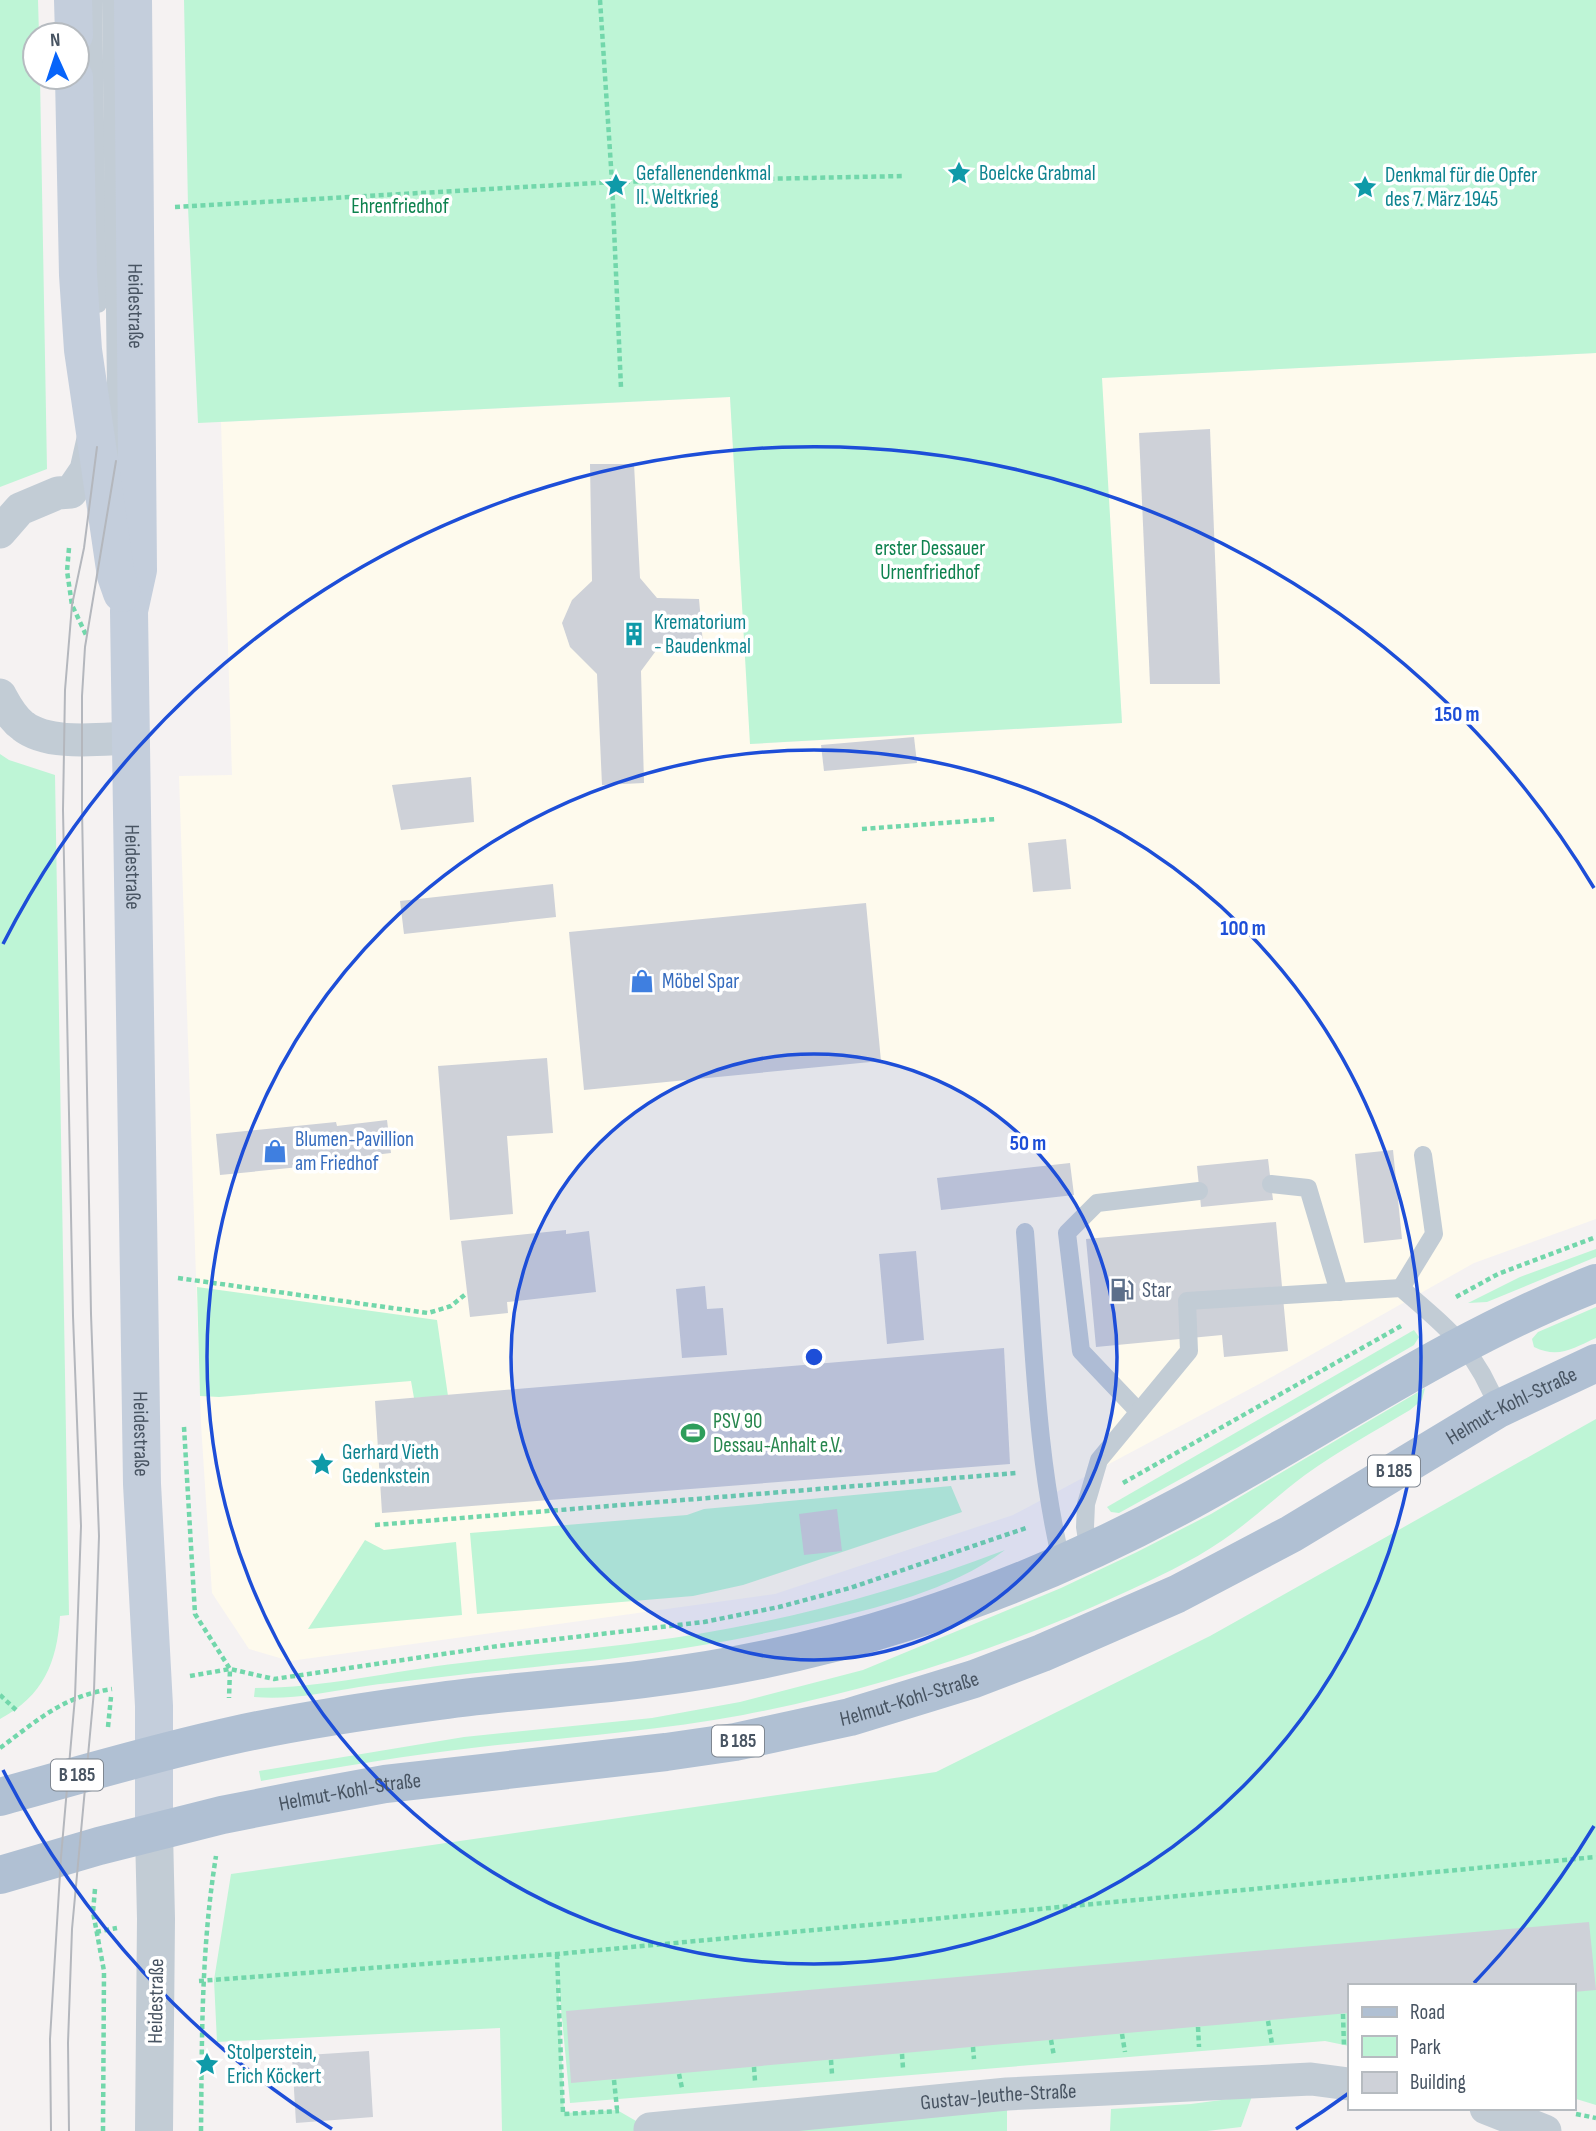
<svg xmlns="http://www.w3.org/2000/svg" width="1596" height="2131" font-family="'Sofia Sans Condensed',sans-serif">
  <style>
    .commercial { fill: #fefaed }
    .green { fill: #bef5d6 }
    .building { fill: #ced1d8 }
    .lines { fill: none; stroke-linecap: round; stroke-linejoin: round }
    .path { stroke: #72d7ab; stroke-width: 4.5; stroke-dasharray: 5 3.5; stroke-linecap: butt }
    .service { stroke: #c2ccd5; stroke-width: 18 }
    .minor { stroke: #c2ccd5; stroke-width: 33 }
    .tertiary { stroke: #c2ccd5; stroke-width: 38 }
    .secondary { stroke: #c4cedc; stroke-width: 38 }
    .primary { stroke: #b0c0d3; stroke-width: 38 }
    .tram { stroke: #b4b7bd; stroke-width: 2 }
    .ring { fill: none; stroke: #1d4ed8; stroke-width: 3.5 }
    .labels { text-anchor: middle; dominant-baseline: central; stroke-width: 7; stroke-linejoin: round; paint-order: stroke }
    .shield { fill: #fff; stroke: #7f8791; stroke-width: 2 }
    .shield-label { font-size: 19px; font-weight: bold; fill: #485462 }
    .culture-label { font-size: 21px; fill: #0d838f; stroke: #fff; text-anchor: start }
    .park-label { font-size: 21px; fill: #0d824e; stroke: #fff }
    .street-label { font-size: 21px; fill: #485462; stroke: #fff }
    .shop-label { font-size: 21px; fill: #366cbe; stroke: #fff; text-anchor: start }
    .service-label { font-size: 21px; fill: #4e5e75; stroke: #fff; text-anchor: start }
    .leisure-label { font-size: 21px; fill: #27864d; stroke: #fff; text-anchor: start }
    .centre { fill: #1d4ed8; stroke: #fff; stroke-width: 3.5 }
    .ring-label { font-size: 21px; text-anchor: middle; font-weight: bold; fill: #1d4ed8; stroke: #fff; stroke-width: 7; stroke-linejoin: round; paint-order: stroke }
  </style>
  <rect width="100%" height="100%" fill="#f5f2f2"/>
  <polygon class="commercial" points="1596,353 1596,1219 1474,1263 1261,1383 1013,1515 775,1594 290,1661 249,1649 212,1593 201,1424 179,776 232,775 221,422 730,397 751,744 1122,723 1101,378"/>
  <g class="green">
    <polygon points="0,0 38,0 39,35 35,35 35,77 40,77 47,469 0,487"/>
    <polygon points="184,0 1596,0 1596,353 1102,378 1122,723 750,744 730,397 198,423 188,207"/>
    <path d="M0 754 9 760 55 775 69 1615 60 1616C57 1663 43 1696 0 1719Z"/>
    <polygon points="1596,1249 1596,1257 1487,1302 1468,1303 1520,1277"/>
    <polygon points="197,1287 437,1320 448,1396 414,1398 411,1381 219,1397 200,1396"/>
    <path d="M1596 1307V1338C1573 1348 1559 1359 1534 1347L1532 1339 1538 1332Z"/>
    <polygon points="1414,1330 1419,1337 1414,1345 1235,1449 1119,1513 1111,1512 1107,1507"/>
    <path d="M1425 1388 1422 1400 1410 1410C1375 1431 1338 1451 1305 1475 1277 1496 1251 1521 1223 1540 1191 1562 1154 1579 1119 1595 999 1650 873 1690 743 1715 656 1731 568 1737 480 1747 407 1755 333 1768 261 1781L259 1771 464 1737 652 1718 740 1702 863 1670 1061 1588 1137 1552 1211 1514Z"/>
    <polygon points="1596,1419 1596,2105 1573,2098 1573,1986 1349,1986 1349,2046 1325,2041 570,2103 558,1976 564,2113 617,2110 650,2129 1007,2094 1007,2131 502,2131 500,2028 217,2042 214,1980 231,1874 936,1772 1210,1636"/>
    <polygon points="951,1486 962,1512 743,1585 693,1596 477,1614 470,1533 687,1515 704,1509"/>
    <polygon points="365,1540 384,1550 456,1542 462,1615 308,1629"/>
    <path d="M1005 1550C949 1591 878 1608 812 1623 776 1631 739 1639 703 1645 614 1661 523 1667 433 1678 409 1681 384 1683 359 1687 322 1693 292 1700 254 1697L255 1688C324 1688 392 1671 461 1663 540 1653 619 1647 698 1634 805 1616 903 1589 1005 1550Z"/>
    <polygon points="1252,2096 1241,2127 1207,2131 1110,2131 1111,2109 1191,2104"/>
  </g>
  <g class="building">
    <polygon points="1210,429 1220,684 1150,684 1139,433"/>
    <polygon points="590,464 634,464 640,578 657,598 699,599 703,644 658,648 641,671 644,783 602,785 597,674 570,647 562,623 572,600 592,581"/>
    <polygon points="914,737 917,763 824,771 821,745"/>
    <polygon points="471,777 474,822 401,830 392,785"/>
    <polygon points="1066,839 1071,889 1033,892 1028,843"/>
    <polygon points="553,884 556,917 404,934 400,901"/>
    <polygon points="866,903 881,1061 584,1090 569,932"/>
    <polygon points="547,1058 553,1133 507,1136 513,1214 450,1220 438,1066"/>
    <polygon points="387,1120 391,1153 340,1159 340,1163 220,1175 216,1134 336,1122 337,1126"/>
    <polygon points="1393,1150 1402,1239 1364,1243 1355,1154"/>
    <polygon points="1268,1159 1273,1200 1201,1207 1197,1166"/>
    <polygon points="1070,1163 1074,1195 941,1210 937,1178"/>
    <polygon points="1276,1222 1288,1351 1224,1357 1222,1335 1096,1347 1086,1239"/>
    <polygon points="566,1230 566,1234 589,1231 596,1292 507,1302 508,1313 470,1317 461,1241"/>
    <polygon points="916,1251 924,1340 887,1344 879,1254"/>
    <polygon points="705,1286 707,1309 723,1308 727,1355 682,1358 676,1289"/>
    <polygon points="1004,1348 1010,1464 382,1513 375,1401"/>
    <polygon points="837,1509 842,1551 804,1555 799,1514"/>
    <polygon points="1589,1922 1596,1990 1573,1992 1573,1986 1349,1986 1349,2013 571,2083 566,2011"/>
    <polygon points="369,2051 373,2117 296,2123 292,2056"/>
  </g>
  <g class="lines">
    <g class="path">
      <polyline points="600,0 612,182 621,388"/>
      <polyline points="175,207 612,182 903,176"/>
      <polyline points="69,548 67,571 72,605 87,637"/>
      <polyline points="862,829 997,819"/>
      <polyline points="178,1278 428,1313 451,1306 467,1293"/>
      <polyline points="1456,1297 1498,1274 1596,1237"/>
      <polyline points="184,1427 195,1614 230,1669 229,1698"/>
      <polyline points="1123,1483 1401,1326"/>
      <polyline points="375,1525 1016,1473"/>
      <polyline points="190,1676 230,1669 274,1679 498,1646 704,1622 779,1607 850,1588 1026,1528"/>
      <polyline points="0,1695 16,1710"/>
      <polyline points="108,1727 111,1697"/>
      <path d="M0 1748C38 1720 63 1696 112 1689"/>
      <polyline points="95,1889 93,1912 104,1971 103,2131"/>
      <polyline points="96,1932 117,1928"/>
      <polyline points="557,1954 563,2114 619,2111"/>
      <polyline points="199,1981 557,1954 1596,1857"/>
      <polyline points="1343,2014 1344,2047"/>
      <polyline points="1268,2021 1272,2044"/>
      <polyline points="1198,2027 1199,2047"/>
      <polyline points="1122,2034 1125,2052"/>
      <polyline points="1051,2040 1054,2056"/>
      <polyline points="973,2047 974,2059"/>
      <polyline points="902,2054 903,2068"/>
      <polyline points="831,2060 832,2074"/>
      <polyline points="754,2067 755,2081"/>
      <polyline points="679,2074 682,2088"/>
      <polyline points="614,2080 617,2109"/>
      <polyline points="1576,2114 1596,2118"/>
      <path d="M201 2131C202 2038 201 1949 216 1856"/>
    </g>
    <g class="service">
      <polyline points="93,0 98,304"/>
      <polyline points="111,0 117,465"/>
      <polyline points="1271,1184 1308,1188 1339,1292"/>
      <path d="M1025 1232C1034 1342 1036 1457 1062 1564"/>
      <polyline points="1401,1288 1434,1234 1423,1155"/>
      <polyline points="1138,1411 1081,1351 1067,1233 1097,1203 1199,1191"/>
      <path d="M1089 1552 1085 1527 1086 1504 1099 1460 1189 1351 1187 1301 1401 1288C1446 1327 1477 1350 1498 1409"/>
    </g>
    <g class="minor">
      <polyline points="0,532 20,509 58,493 71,492 86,470 94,435"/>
      <path d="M0 695C6 706 12 718 23 726 48 746 100 739 130 738"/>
      <polyline points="1486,2108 1545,2131"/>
      <path id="s1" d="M650 2131V2129L1007 2094 1311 2079 1349 2084"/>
    </g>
    <polyline class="tertiary" points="154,1832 156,1919 154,2131"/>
    <g class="secondary">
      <polyline points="73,0 74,35"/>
      <path id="s2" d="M133 0 138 570 129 611 142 1484 154 1706V1832"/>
      <polyline points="74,77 78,275 83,350 116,576 122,593"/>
    </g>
    <g class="primary">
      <path d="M0 1797C76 1776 153 1753 230 1736 297 1721 365 1711 432 1702 505 1691 579 1688 652 1678 739 1667 826 1648 910 1621 1004 1591 1097 1551 1184 1504 1321 1430 1450 1340 1596 1283"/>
      <path id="s3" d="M0 1875 99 1846 222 1815 298 1800 385 1784 666 1752 735 1742 850 1717 974 1679 1042 1653 1177 1594 1291 1534 1498 1409 1596 1363"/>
    </g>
    <g class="tram">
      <polyline points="51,2131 50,2039 61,1857 75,1697 81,1526 73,1316 63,810 65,690 72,605 84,548 97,447"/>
      <polyline points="69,2131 68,2043 72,1929 94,1691 99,1536 91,1314 82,808 82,696 85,647 116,461"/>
    </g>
  </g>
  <circle cx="814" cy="1357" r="303" fill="#1d4ed8" fill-opacity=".12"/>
  <g class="ring">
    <circle cx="814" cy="1357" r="303"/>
    <circle cx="814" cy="1357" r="607"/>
    <path d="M1594 1826A910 910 0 0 1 1474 1983M1349 2093A910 910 0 0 1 1296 2129M332 2129A910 910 0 0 1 3 1770M3 944A910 910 0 0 1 1594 888"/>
  </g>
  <defs>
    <g id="sight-bare" transform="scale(1.89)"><path d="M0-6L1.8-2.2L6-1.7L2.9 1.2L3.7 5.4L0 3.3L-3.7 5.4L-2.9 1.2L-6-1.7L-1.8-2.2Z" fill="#0f9aa8" stroke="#fff" stroke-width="2.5" paint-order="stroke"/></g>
    <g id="building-bare" transform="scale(1.89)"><path d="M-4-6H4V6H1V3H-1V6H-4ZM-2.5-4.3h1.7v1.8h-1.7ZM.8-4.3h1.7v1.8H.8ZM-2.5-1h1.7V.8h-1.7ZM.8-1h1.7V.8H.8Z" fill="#0f9aa8" stroke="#fff" stroke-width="2.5" paint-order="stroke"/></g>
    <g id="shop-bare" transform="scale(1.89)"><path d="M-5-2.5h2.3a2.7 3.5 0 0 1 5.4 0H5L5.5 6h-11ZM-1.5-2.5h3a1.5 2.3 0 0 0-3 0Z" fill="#3f7fe0" stroke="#fff" stroke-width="2.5" paint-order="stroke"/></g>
    <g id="fuel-bare" transform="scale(1.89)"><path d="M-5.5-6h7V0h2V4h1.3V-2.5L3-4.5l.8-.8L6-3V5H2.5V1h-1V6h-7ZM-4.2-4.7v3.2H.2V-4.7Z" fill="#5c6f8a" stroke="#fff" stroke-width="2.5" paint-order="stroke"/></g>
    <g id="stadium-bare" transform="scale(1.89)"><path d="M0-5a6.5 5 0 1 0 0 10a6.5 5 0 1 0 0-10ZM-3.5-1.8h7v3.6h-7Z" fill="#2e9e5b" stroke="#fff" stroke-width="2.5" paint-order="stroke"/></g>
  </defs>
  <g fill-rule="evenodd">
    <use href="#sight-bare" x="959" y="173"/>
    <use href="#sight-bare" x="616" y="185"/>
    <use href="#sight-bare" x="1365" y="187"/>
    <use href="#building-bare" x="634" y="634"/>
    <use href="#shop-bare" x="642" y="981"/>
    <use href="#shop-bare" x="275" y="1151"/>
    <use href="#fuel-bare" x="1122" y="1290"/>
    <use href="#stadium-bare" x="693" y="1433"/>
    <use href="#sight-bare" x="322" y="1464"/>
    <use href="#sight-bare" x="207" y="2064"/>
  </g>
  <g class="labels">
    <g class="shield">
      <rect x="1368" y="1455.5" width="52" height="31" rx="5"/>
      <rect x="712" y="1725.5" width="52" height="31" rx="5"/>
      <rect x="51" y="1759.5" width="52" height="31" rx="5"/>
    </g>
    <g class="shield-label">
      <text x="1394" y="1471">B 185</text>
      <text x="738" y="1741">B 185</text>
      <text x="77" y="1775">B 185</text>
    </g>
    <g class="culture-label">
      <text x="636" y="173">Gefallenendenkmal<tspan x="636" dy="24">II. Weltkrieg</tspan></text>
      <text x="979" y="173">Boelcke Grabmal</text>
      <text x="1385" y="175">Denkmal für die Opfer<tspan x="1385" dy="24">des 7. März 1945</tspan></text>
      <text x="654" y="622">Krematorium<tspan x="654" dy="24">- Baudenkmal</tspan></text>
      <text x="342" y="1452">Gerhard Vieth<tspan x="342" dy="24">Gedenkstein</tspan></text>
      <text x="227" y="2052">Stolperstein,<tspan x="227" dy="24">Erich Köckert</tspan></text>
    </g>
    <g class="park-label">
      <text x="400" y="206">Ehrenfriedhof</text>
      <text x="930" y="548">erster Dessauer<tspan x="930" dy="24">Urnenfriedhof</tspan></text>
    </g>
    <g class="street-label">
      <text stroke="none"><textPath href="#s2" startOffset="306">Heidestraße</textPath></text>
      <text stroke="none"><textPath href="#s2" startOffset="868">Heidestraße</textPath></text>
      <text stroke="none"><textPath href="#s3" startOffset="1600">Helmut-Kohl-Straße</textPath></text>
      <text stroke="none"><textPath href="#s2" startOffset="1435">Heidestraße</textPath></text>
      <text stroke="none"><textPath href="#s3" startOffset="928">Helmut-Kohl-Straße</textPath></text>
      <text stroke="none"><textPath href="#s3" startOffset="360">Helmut-Kohl-Straße</textPath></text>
      <text transform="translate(156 2001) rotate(-89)">Heidestraße</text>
      <text stroke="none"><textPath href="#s1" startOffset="352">Gustav-Jeuthe-Straße</textPath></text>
    </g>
    <g class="shop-label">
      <text x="662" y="981">Möbel Spar</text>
      <text x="295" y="1139">Blumen-Pavillion<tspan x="295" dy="24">am Friedhof</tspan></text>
    </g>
    <g class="service-label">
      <text x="1142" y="1290">Star</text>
    </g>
    <g class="leisure-label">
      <text x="713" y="1421">PSV 90<tspan x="713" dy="24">Dessau-Anhalt e.V.</tspan></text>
    </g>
  </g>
  <circle cx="814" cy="1357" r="10" class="centre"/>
  <g class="ring-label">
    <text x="1457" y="721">150 m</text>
    <text x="1243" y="935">100 m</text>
    <text x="1028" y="1150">50 m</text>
  </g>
  <rect x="1348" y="1984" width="228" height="126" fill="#ffffff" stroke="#b6bbc0" stroke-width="2"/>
  <rect x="1362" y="2007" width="35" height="10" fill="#b0c0d3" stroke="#b6bbc0" stroke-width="2"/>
  <text x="1410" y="2019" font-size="21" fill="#485462">Road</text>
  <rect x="1362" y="2036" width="35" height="21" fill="#bef5d6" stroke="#b6bbc0" stroke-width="2"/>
  <text x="1410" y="2054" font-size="21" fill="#485462">Park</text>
  <rect x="1362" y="2072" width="35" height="21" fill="#ced1d8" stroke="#b6bbc0" stroke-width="2"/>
  <text x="1410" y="2089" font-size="21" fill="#485462">Building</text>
  <g transform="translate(56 56) rotate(357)"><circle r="33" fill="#ffffff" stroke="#b6bbc0" stroke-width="2"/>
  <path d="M0-5L12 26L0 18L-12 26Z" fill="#0764fa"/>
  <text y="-10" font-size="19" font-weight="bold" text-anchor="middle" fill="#485462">N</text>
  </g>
</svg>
